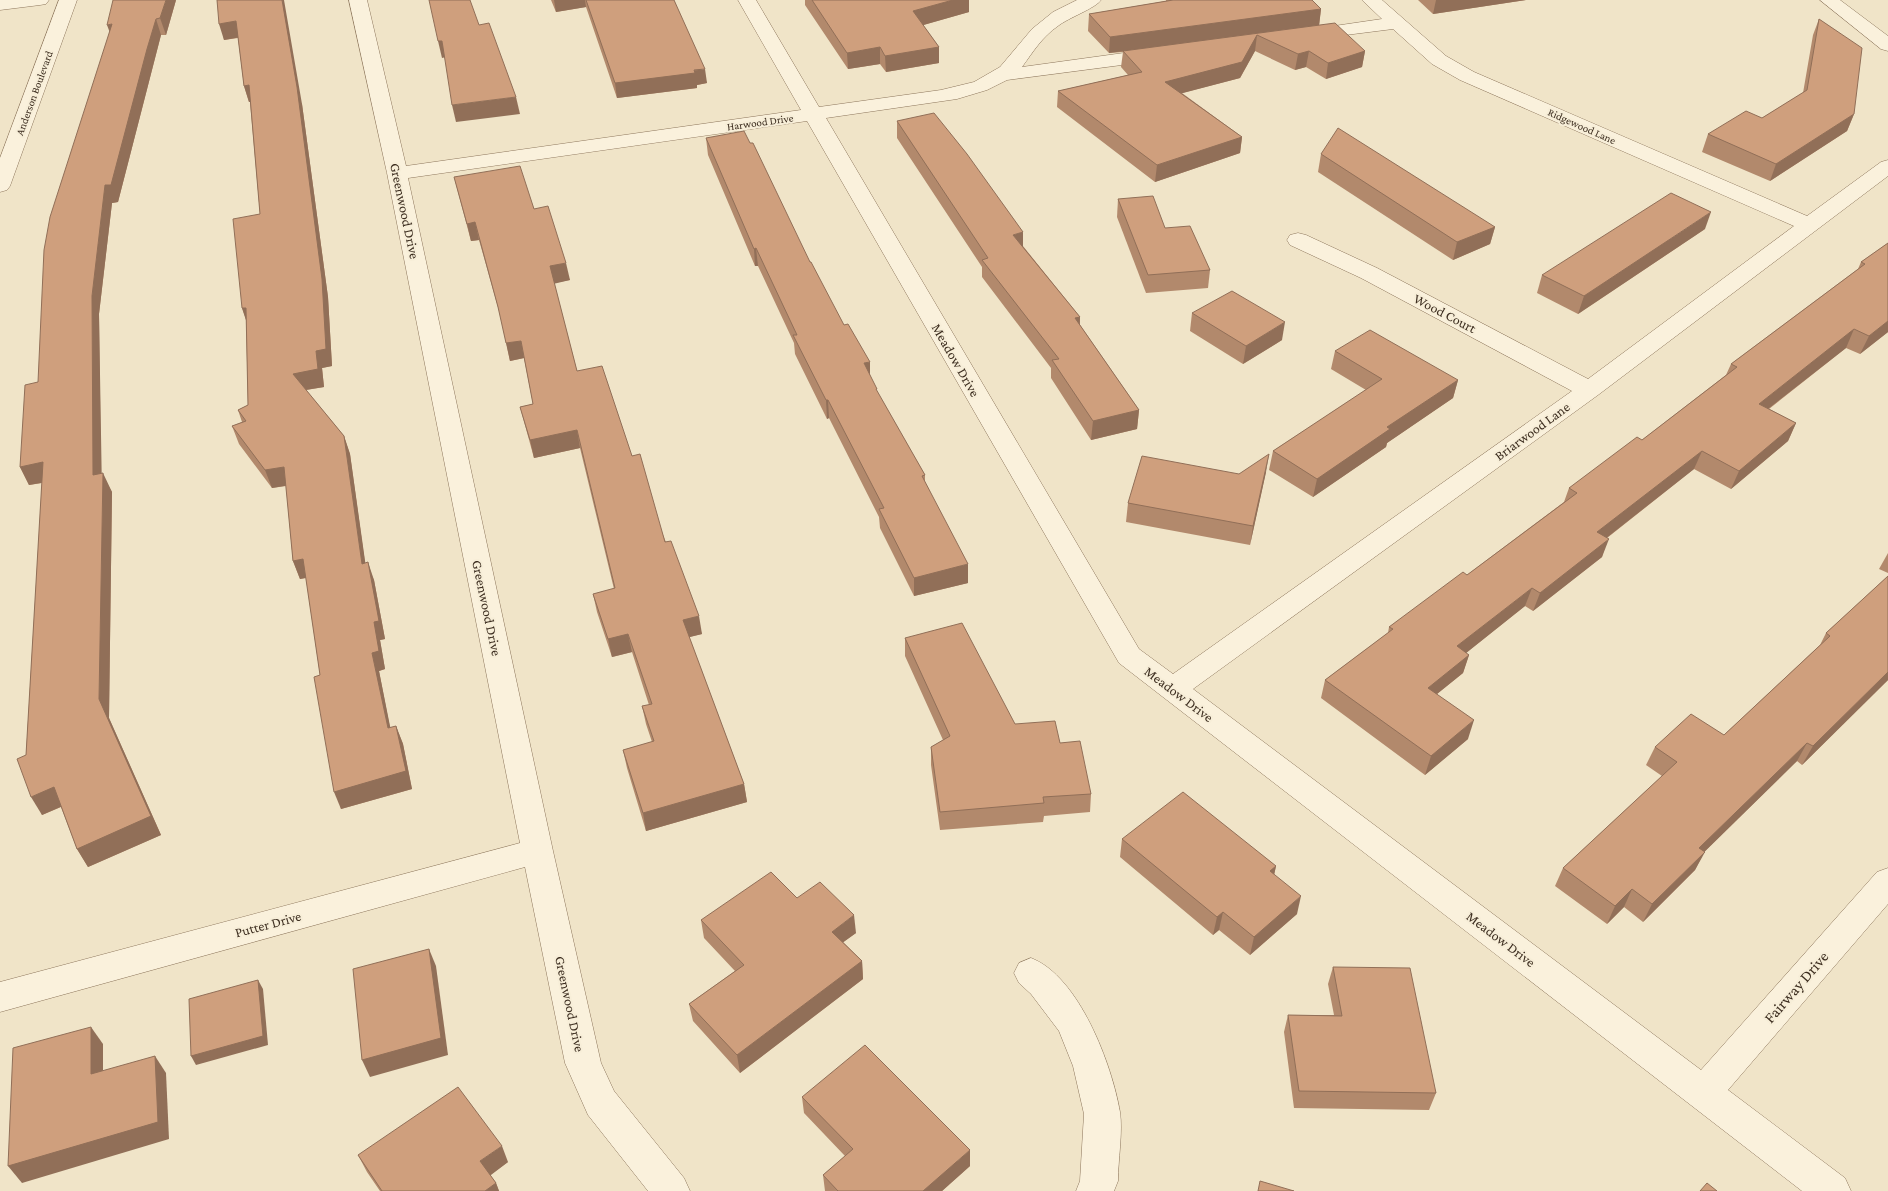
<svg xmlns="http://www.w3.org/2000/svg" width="1888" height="1191" font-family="'Crimson Pro',serif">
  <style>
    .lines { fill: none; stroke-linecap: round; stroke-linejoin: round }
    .minor-casing { stroke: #8d765c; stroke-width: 1 }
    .minor { fill: #faf1dc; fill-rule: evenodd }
    .wall { fill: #b2896c }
    .shaded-wall { fill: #916f58 }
    .building { fill: #cf9f7d; stroke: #916f58 }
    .labels { text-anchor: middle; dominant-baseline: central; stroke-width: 4; stroke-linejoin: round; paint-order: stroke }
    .far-street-label { font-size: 11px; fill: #3d2e20; stroke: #f7eed8 }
    .street-label { font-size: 14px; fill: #3d2e20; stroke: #f7eed8 }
    .near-street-label { font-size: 16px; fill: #3d2e20; stroke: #f7eed8 }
  </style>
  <rect width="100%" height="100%" fill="#f0e4c8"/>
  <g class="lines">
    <g class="minor-casing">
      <g id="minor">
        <polygon points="0,0 49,0 46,4 40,5 0,10"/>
        <polygon points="59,0 77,0 10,186 7,190 0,192 0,158"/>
        <path d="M349 0H367L406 166 801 110 738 0H756L819 107 941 90 974 82 1000 67 1032 29 1053 12 1077 0H1101C1096 8 1068 18 1058 26 1042 37 1033 52 1022 67L1160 48 1167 50 1169 54 1167 58 1160 60 1007 80 987 90 957 99 826 118 1139 649 1173 674 1572 391 1361 278 1290 245 1287 240 1290 235 1298 233 1306 235 1377 268 1588 379 1794 226 1460 80 1432 64 1393 29 1306 40 1300 39 1297 35 1300 31 1382 19 1362 0H1382L1446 56 1474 72 1807 216 1881 162 1888 160V176L1598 395 1193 689 1701 1070 1877 872 1888 868V904L1728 1090 1845 1178 1851 1191H1802L1119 663 807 121 408 178 553 851 601 1063 614 1091 684 1178 690 1191H648L588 1115 565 1063 525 867 0 1012V982L520 843 387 173Z"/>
        <polygon points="1820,0 1840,0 1888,36 1888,51 1881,49"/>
        <path d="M1031 958C1079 976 1112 1065 1120 1112 1123 1132 1118 1160 1118 1181L1114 1191H1076L1080 1181 1084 1114 1073 1066 1059 1031 1031 994 1019 983 1014 973 1019 963Z"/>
      </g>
    </g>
    <use href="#minor" class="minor"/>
  </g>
  <g class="wall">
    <polygon points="176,0 166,35 161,35 153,66 118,202 112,203 99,314 101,474 112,492 109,718 161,835 88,867 77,849 61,807 42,815 26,755 42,483 29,485 20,467 38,382 110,30"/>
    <polygon points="217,0 302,104 328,297 332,366 322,368 324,387 306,390 344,436 350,454 365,563 374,580 385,639 380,640 385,669 379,671 390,728 396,726 403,744 412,789 341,809 320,675 306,578 300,579 293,561 286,486 272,488 239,444 232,426 242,422 238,410 248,405 246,320 242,308 260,214 250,102 249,102 244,86 238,38 224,40"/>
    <polygon points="551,0 674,0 707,83 697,85 697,88 617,98 586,7 556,12"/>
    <polygon points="805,0 969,0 969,12 923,25 939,47 939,63 886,72 880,64 848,69 805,5"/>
    <polygon points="1166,0 1312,0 1321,9 1319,25 1365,51 1362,67 1326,79 1306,67 1295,70 1255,51 1240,78 1182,93 1242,137 1240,153 1155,182 1057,107 1058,91 1128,75 1121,67 1123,52 1109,53 1088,31 1089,14 1166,1"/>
    <polygon points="1418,0 1526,0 1433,14"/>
    <polygon points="1819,19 1854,114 1847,131 1770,181 1702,152 1708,134 1762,118 1803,93 1813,35"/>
    <polygon points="897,121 1023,246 1080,317 1080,325 1139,410 1137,429 1091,440 1051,378 1051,368 982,277 982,267 897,138"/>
    <polygon points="706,138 810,262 870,376 877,392 925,475 925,482 968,583 914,596 880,528 879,517 829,418 827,419 795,354 794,343 758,266 755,266 708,155"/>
    <polygon points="1321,154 1495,227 1490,244 1453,260 1318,172"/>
    <polygon points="454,177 534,209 570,280 554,283 577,371 632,456 702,634 689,637 744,784 747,802 646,831 627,768 623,750 652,742 646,724 642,706 649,705 632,652 612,657 597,612 593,594 614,589 580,448 534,458 520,407 533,404 524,358 510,361 501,318 479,240 471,241"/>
    <polygon points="1118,199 1165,228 1210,270 1208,288 1146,293 1117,217"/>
    <polygon points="1705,229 1578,314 1537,293 1542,275"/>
    <polygon points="1888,243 1888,332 1860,354 1846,348 1769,409 1796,423 1788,441 1731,489 1694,469 1607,538 1602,557 1533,611 1525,606 1466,653 1469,655 1463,673 1437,694 1468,739 1425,775 1321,698 1325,680 1388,633 1389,627 1467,575 1564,502 1569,488 1642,440 1726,375 1731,364 1858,269 1861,262"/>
    <polygon points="1192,313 1282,340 1243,364 1190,331"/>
    <polygon points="1335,351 1458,380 1453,398 1387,443 1386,447 1313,497 1269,470 1273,451 1366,390 1331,369"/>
    <polygon points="1266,472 1250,545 1126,522 1128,503 1239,474"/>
    <polygon points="1888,553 1888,573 1879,569"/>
    <polygon points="1888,576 1888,680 1802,765 1797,761 1704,852 1695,870 1643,922 1624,907 1607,924 1555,886 1563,868 1662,776 1646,765 1655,747 1724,735 1820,645 1826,633"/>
    <polygon points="905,638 1015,724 1060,743 1091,794 1090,812 1044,816 1043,822 940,830 931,765 931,747 943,740 905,656"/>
    <polygon points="1122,839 1276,866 1274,875 1297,914 1250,955 1219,930 1213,935 1120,857"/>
    <polygon points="797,898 856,933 843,942 862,961 863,979 740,1073 693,1021 689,1004 735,971 704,938 701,920"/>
    <polygon points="1333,967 1436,1093 1429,1110 1294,1108 1284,1032 1288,1015 1334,1015 1328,984"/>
    <polygon points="802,1097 970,1166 942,1191 825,1191 823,1175 845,1156 804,1113"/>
    <polygon points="358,1155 508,1162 490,1175 496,1183 499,1191 380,1191 367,1172"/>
  </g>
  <g class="shaded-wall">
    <polygon points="166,0 176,0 166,35 160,18"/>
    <polygon points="282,0 284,0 302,104 328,297 332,366 322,368 324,387 299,391 293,374 316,351"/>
    <polygon points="554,0 585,0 586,7 556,12"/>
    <polygon points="953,0 969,0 969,12 913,28 913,11"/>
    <polygon points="1436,0 1526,0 1433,14"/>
    <polygon points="1321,9 1319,26 1109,53 1110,37"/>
    <polygon points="156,19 161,35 153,66 118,202 112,203 99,314 102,494 93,475 92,296 105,185"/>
    <polygon points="236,21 241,37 224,40 219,24"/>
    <polygon points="112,24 113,41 107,25"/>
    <polygon points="1257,35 1255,51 1240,78 1164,98 1165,82"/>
    <polygon points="438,41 442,41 446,57 442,58"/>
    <polygon points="880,47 880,64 848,69 847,53"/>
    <polygon points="939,47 939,63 886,72 885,56"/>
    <polygon points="1309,51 1306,67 1295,70 1298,54"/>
    <polygon points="1365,51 1362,67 1326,79 1328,63"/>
    <polygon points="705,69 707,83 697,85 697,88 617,98 615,83"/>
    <polygon points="249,85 254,102 249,102 244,86"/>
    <polygon points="516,97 520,114 456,122 452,105"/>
    <polygon points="1854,114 1847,131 1770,181 1776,164"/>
    <polygon points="1242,137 1240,153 1155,182 1157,165"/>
    <polygon points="1711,212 1705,229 1578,314 1584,296"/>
    <polygon points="475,222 479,240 471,241 467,224"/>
    <polygon points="1495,227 1490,244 1453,260 1457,242"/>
    <polygon points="1023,232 1023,250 1013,235"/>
    <polygon points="756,248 758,266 755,266 754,249"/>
    <polygon points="566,263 570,280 553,284 550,266"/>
    <polygon points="242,308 246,308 248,326"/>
    <polygon points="1080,317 1079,335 1075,318"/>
    <polygon points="1888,321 1888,332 1860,354 1869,336"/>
    <polygon points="1285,322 1282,340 1243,364 1246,346"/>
    <polygon points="1854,329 1846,348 1751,422 1759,404"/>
    <polygon points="521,341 524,358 510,361 506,343"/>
    <polygon points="870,362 870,381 864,363"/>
    <polygon points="1458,380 1453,398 1387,443 1386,447 1313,497 1317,479 1387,427"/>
    <polygon points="826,400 828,400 829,418 827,419"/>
    <polygon points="1139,410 1137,429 1091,440 1093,421"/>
    <polygon points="1796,423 1788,441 1731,489 1739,471"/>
    <polygon points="577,430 580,448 534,458 530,440"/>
    <polygon points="344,436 350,454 368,582 362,564"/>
    <polygon points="1702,451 1694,469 1591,550 1597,532"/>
    <polygon points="1269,454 1266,472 1250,545 1253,526"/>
    <polygon points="43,462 52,481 29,485 20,467"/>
    <polygon points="284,467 290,485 272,488 265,470"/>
    <polygon points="103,473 112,492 109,718 161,835 88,867 77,849 99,699"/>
    <polygon points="1609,539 1602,557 1533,611 1540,593"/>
    <polygon points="303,559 310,577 300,579 293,561"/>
    <polygon points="368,562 374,580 385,639 380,640 385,669 379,671 394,746 388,728 372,653 374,622"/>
    <polygon points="968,564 968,583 914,596 914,578"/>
    <polygon points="1532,588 1525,606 1451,665 1457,646"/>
    <polygon points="699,616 702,634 686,638 683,620"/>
    <polygon points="628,634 632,652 612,657 608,639"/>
    <polygon points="1469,655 1463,673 1422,706 1428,688"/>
    <polygon points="1888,672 1888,680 1802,765 1813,746"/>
    <polygon points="1474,720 1468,739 1425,775 1431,756"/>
    <polygon points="396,726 403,744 412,789 341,809 334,792"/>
    <polygon points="1807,743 1797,761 1690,866 1699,848"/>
    <polygon points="744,784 747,802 646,831 643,813"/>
    <polygon points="54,787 65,805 42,815 31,797"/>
    <polygon points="1705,852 1695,870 1643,922 1652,904"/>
    <polygon points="1276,866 1272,884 1270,871"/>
    <polygon points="1632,889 1624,907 1607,924 1615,906"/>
    <polygon points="1301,896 1297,914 1250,955 1254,937"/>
    <polygon points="1223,912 1219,930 1213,935 1217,917"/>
    <polygon points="854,915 856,933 834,949 832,932"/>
    <polygon points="429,949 436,966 448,1055 370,1077 362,1060"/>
    <polygon points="862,961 863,979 740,1073 737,1055"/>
    <polygon points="258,980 263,989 268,1045 196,1065 191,1056"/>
    <polygon points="91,1027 103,1044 103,1091 91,1074"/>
    <polygon points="155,1056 166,1073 169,1139 22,1183 8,1166"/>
    <polygon points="502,1146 508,1162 487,1178 480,1161"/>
    <polygon points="970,1150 970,1166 942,1191 923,1191"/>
    <polygon points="496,1183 499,1191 485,1191"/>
  </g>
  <g class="building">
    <polygon points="113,0 166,0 160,18 156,19 147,49 111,185 105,185 92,296 93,475 103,473 99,699 151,816 77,849 54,787 31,797 17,759 26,755 43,462 20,467 25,385 38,382 44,250 50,217 112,24 107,25"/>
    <polygon points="217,0 282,0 297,87 322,279 326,349 316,351 318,369 293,374 344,436 362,564 368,562 379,621 374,622 379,651 372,653 388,728 396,726 406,771 334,792 314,677 320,675 303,559 293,561 284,467 265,470 232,426 246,421 238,410 248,405 246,308 242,308 233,219 260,214 249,85 244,86 236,21 219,24"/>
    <polygon points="429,0 470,0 479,25 489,23 516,97 452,105 442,41 438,41"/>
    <polygon points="586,0 674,0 705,69 694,70 695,73 615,83"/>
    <polygon points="812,0 953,0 913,11 939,47 885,56 880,47 847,53"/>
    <polygon points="1173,0 1312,0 1321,9 1110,37 1089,14"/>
    <polygon points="1819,19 1862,48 1854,114 1776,164 1708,134 1746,111 1762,118 1807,90"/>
    <polygon points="1335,23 1365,51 1328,63 1309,51 1298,54 1257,35 1242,62 1165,82 1242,137 1157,165 1058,91 1142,72 1123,51"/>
    <polygon points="934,113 967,154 1023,232 1013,235 1080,317 1075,318 1139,410 1093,421 1052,360 1059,359 982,260 988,258 897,121"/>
    <polygon points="1338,128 1495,227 1457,242 1321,154"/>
    <polygon points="744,131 750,143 753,143 810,262 811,262 844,325 848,324 870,362 864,363 877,389 876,389 925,475 922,476 968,564 914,578 879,509 884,508 828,400 826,400 793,335 797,335 756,248 754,249 706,138"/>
    <polygon points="520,166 534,209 548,206 566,263 550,266 577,371 602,366 632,456 640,454 665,542 671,541 699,616 683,620 744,784 643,813 623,750 654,741 642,706 652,704 628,634 608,639 593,594 615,588 577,430 530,440 520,407 533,404 521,341 506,343 498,307 475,222 467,224 454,177"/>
    <polygon points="1671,193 1711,212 1584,296 1542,275"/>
    <polygon points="1153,196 1165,228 1190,226 1210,270 1148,275 1118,199"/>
    <polygon points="1888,243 1888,321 1869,336 1854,329 1759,404 1796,423 1739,471 1702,451 1597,532 1609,539 1540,593 1532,588 1457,646 1469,655 1428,688 1474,720 1431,756 1325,680 1393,629 1389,627 1463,572 1467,575 1577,493 1569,488 1637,437 1642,440 1737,367 1731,364 1865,264 1861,262"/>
    <polygon points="1232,291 1285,322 1246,346 1192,313"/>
    <polygon points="1370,330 1458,380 1387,427 1390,429 1317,479 1273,451 1382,379 1335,351"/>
    <polygon points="1269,454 1253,526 1128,503 1142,456 1239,474"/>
    <polygon points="1888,576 1888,672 1813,746 1807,743 1699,848 1705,852 1652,904 1632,889 1615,906 1563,868 1677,762 1655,747 1691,714 1724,735 1830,636 1826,633"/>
    <polygon points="962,623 1015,724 1055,721 1060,743 1080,741 1091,794 1043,797 1044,803 940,812 931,747 950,736 905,638"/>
    <polygon points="1183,792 1276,866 1270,871 1301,896 1254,937 1223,912 1217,917 1122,839"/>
    <polygon points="771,872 797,898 820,882 854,915 832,932 862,961 737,1055 689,1004 744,965 701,920"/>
    <polygon points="429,949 441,1038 362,1060 353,969"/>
    <polygon points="1333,967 1410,968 1436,1093 1299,1091 1288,1015 1342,1016"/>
    <polygon points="258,980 263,1036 191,1056 189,999"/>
    <polygon points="91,1027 91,1074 155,1056 158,1122 8,1166 13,1048"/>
    <polygon points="865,1045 970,1150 923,1191 838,1191 823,1175 853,1149 802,1097"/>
    <polygon points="458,1087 502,1146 480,1161 496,1183 485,1191 382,1191 358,1155"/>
    <polygon points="1260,1181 1294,1191 1258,1191"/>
    <polygon points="1707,1183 1717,1191 1700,1191"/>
  </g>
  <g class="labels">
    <g class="far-street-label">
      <text transform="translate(34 93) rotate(-70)">Anderson Boulevard</text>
      <text transform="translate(760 122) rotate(-8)">Harwood Drive</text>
      <text transform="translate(1582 126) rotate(24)">Ridgewood Lane</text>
    </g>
    <g class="street-label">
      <text transform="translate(405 211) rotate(78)">Greenwood Drive</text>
      <text transform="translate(1445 313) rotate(28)">Wood Court</text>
      <text transform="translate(956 360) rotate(60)">Meadow Drive</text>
      <text transform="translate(1532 431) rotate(-36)">Briarwood Lane</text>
      <text transform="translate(487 608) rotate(78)">Greenwood Drive</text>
      <text transform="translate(1179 694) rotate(37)">Meadow Drive</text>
      <text transform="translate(268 924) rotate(-15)">Putter Drive</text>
      <text transform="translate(1501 939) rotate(37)">Meadow Drive</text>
      <text transform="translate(570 1004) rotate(78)">Greenwood Drive</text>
    </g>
    <g class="near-street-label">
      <text transform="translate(1796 987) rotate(-49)">Fairway Drive</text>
    </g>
  </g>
</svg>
